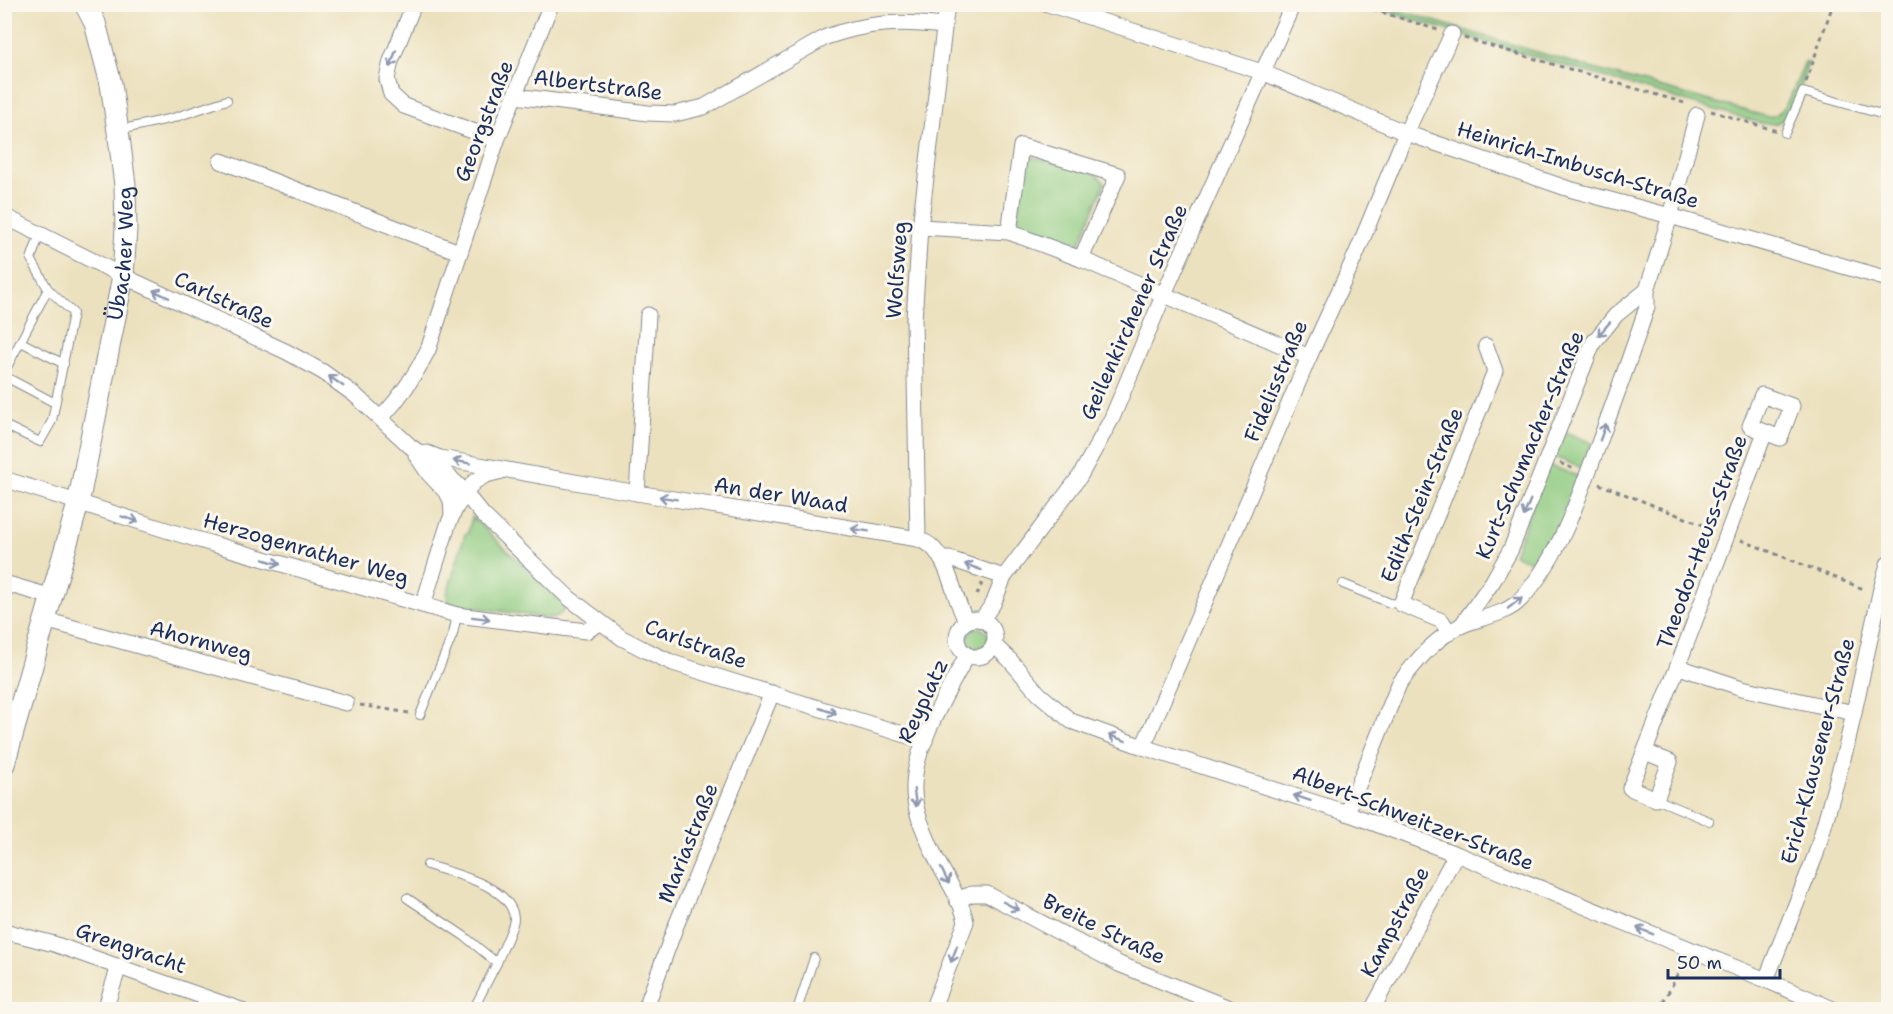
<svg xmlns="http://www.w3.org/2000/svg" width="1893" height="1014" font-family="'Shantell Sans',sans-serif">
  <style>
    .green { fill: #8eca80; stroke: #547c6f; stroke-width: 1.5 }
    .lines { fill: none; stroke-linecap: round; stroke-linejoin: round }
    .lane-casing { stroke: #84888e; stroke-width: 10 }
    .street-casing { stroke: #84888e; stroke-width: 17 }
    .secondary-casing { stroke: #84888e; stroke-width: 23 }
    .path { stroke: #84888e; stroke-width: 3; stroke-dasharray: 4.5 4.5; stroke-linecap: butt }
    .lane { stroke: #fff; stroke-width: 8 }
    .street { stroke: #fff; stroke-width: 15 }
    .secondary { stroke: #fff; stroke-width: 21 }
    .oneway { stroke: #8d97ae }
    .labels { text-anchor: middle; dominant-baseline: central; stroke-width: 6; stroke-linejoin: round; paint-order: stroke }
    .street-label { font-size: 21px; fill: #1b2f5e; stroke: #fbf7ec }
  </style>
  <rect width="100%" height="100%" fill="#fbf7ec"/>
  <filter id="ink" filterUnits="userSpaceOnUse"><feTurbulence type="fractalNoise" baseFrequency=".0167" numOctaves="2"/><feDisplacementMap in="SourceGraphic" scale="12" xChannelSelector="R" yChannelSelector="G"/><feConvolveMatrix kernelMatrix="1 2 1 2 8 2 1 2 1" color-interpolation-filters="sRGB"/></filter>
  <filter id="wash" filterUnits="userSpaceOnUse"><feTurbulence type="fractalNoise" baseFrequency=".008" numOctaves="4" result="noise"/><feDisplacementMap in="SourceGraphic" scale="24" xChannelSelector="R" yChannelSelector="G"/><feGaussianBlur stdDeviation="1.35" result="paint"/><feColorMatrix in="noise" values="0 0 0 0 0 0 0 0 0 0 0 0 0 0 0 0 0 1.4 0 .05"/><feComposite in="paint" operator="in"/></filter>
  <g filter="url(#wash)">
    <rect width="100%" height="100%" fill="#ece1be"/>
    <g class="green">
      <path d="M1366 5H1381L1597 70 1768 117C1771 116 1774 116 1777 114 1789 107 1799 75 1805 62L1808 63C1803 79 1795 114 1779 122 1773 125 1766 124 1760 123L1528 55Z"/>
      <polygon points="1025,155 1096,174 1105,183 1080,243 1072,247 1016,229"/>
      <polygon points="1565,432 1592,443 1582,468 1554,457"/>
      <polygon points="1548,465 1580,477 1562,525 1538,566 1514,554"/>
      <path d="M472 517 566 606C561 616 556 618 545 618L447 603V594L465 534 468 533Z"/>
      <circle cx="978" cy="638" r="10"/>
    </g>
  </g>
  <g filter="url(#ink)">
    <g class="lines">
      <g class="lane-casing">
        <g id="lane">
          <polyline points="119,130 173,118 227,100"/>
          <polyline points="1785,133 1803,92 1888,116"/>
          <polyline points="21,342 64,364"/>
          <polyline points="4,373 48,289 31,259 40,234"/>
          <polyline points="4,376 55,403"/>
          <polyline points="4,425 40,442 52,421 73,313 48,289"/>
          <polyline points="1343,584 1390,603 1401,604"/>
          <polyline points="420,715 453,634 457,615"/>
          <polyline points="1656,799 1709,821"/>
          <path d="M427 865C452 873 513 886 514 919 514 927 500 954 497 963"/>
          <polyline points="407,898 464,936 497,963 473,1010"/>
          <polyline points="797,1010 814,958"/>
        </g>
      </g>
      <g class="street-casing">
        <g id="street">
          <polyline points="414,4 391,61 387,79 391,94 404,106 497,140"/>
          <polyline points="1048,4 1262,72 1406,133 1569,189 1670,216 1888,279"/>
          <path d="M515 96 648 113 675 114 704 107 826 37C869 22 898 21 943 26"/>
          <polyline points="221,161 459,252"/>
          <polyline points="4,216 123,276 287,352 323,372 355,395 410,446 438,466 458,485 483,515 569,598 622,638 645,650 673,663 925,741"/>
          <polyline points="920,227 1009,232 1081,259 1309,357"/>
          <polyline points="1009,232 1021,146 1118,175 1081,259"/>
          <path d="M381 418C401 397 415 376 428 350L497 140 551 4"/>
          <path d="M427 453 440 458 637 493 918 539C922 541 928 543 931 546 950 563 954 599 966 621"/>
          <polyline points="416,455 429,474 447,493 451,500 452,515"/>
          <polyline points="4,479 182,535 457,615 586,631 600,623"/>
          <polyline points="637,493 648,315"/>
          <polyline points="918,539 914,320 920,227 947,4"/>
          <polyline points="941,559 950,559 1004,577"/>
          <polyline points="4,583 52,597"/>
          <polyline points="423,605 448,525 456,507 474,482 486,475 502,471"/>
          <circle cx="976" cy="638" r="19"/>
          <polyline points="982,619 993,604 1004,577 1080,476 1112,418 1164,294 1293,4"/>
          <polyline points="45,620 346,703"/>
          <polyline points="1461,626 1493,581 1511,549 1593,343 1616,315 1647,290"/>
          <polyline points="1449,633 1442,621 1401,604 1495,371 1486,346"/>
          <polyline points="994,645 1009,659 1039,694 1071,721 1143,747 1347,813 1456,854 1766,980 1835,1010"/>
          <polyline points="1679,667 1742,688 1854,713"/>
          <polyline points="1143,747 1309,357 1357,252 1406,133 1452,34"/>
          <path d="M1645 752 1670 762 1656 799 1630 788C1678 670 1721 551 1765 432L1780 438 1792 406 1762 395 1750 426 1765 432"/>
          <path d="M1347 813 1399 684C1416 661 1436 637 1462 625 1481 617 1506 615 1520 600 1558 560 1576 504 1595 454 1613 405 1631 356 1647 307V290L1670 216 1697 115"/>
          <polyline points="957,900 972,894 987,894 1119,964 1234,1010"/>
          <polyline points="4,931 54,944 241,1010"/>
          <polyline points="1766,980 1816,854 1847,744 1880,593 1888,564"/>
          <polyline points="105,1010 119,966"/>
          <polyline points="645,1010 675,928 772,693"/>
          <path d="M932 1010 966 922C961 897 943 875 933 852 924 831 913 809 914 786 914 746 949 690 967 655"/>
          <polyline points="1372,1010 1456,854"/>
        </g>
      </g>
      <g class="secondary-casing">
        <g id="secondary">
          <path id="s1" d="M4 764 78 504 123 276 126 229 125 185 120 145 111 84 95 23 85 4"/>
        </g>
      </g>
      <g class="path">
        <polyline points="1356,4 1438,30"/>
        <polyline points="1464,38 1688,104"/>
        <polyline points="1806,82 1833,4"/>
        <polyline points="1711,111 1777,131"/>
        <polyline points="1560,463 1576,470"/>
        <polyline points="1599,484 1716,530"/>
        <polyline points="1741,540 1866,590"/>
        <polyline points="977,595 982,583"/>
        <polyline points="360,705 409,713"/>
        <polyline points="1659,1010 1685,961"/>
      </g>
      <use href="#lane" class="lane"/>
      <use href="#street" class="street"/>
      <use href="#secondary" class="secondary"/>
    </g>
    <defs><path id="oneway-shaft" d="M-6 0H5M1.5-3L5.5 0L1.5 3" fill="none" stroke-width="1.6" stroke-linecap="round" stroke-linejoin="round" transform="scale(1.5)"/></defs>
    <g class="oneway">
      <use href="#oneway-shaft" transform="translate(393 59) rotate(109)"/>
      <use href="#oneway-shaft" transform="translate(161 294) rotate(-155)"/>
      <use href="#oneway-shaft" transform="translate(1604 329) rotate(131)"/>
      <use href="#oneway-shaft" transform="translate(336 381) rotate(-145)"/>
      <use href="#oneway-shaft" transform="translate(1603 432) rotate(-70)"/>
      <use href="#oneway-shaft" transform="translate(462 462) rotate(-170)"/>
      <use href="#oneway-shaft" transform="translate(668 498) rotate(-171)"/>
      <use href="#oneway-shaft" transform="translate(1527 508) rotate(112)"/>
      <use href="#oneway-shaft" transform="translate(130 519) rotate(17)"/>
      <use href="#oneway-shaft" transform="translate(860 530) rotate(-171)"/>
      <use href="#oneway-shaft" transform="translate(272 562) rotate(16)"/>
      <use href="#oneway-shaft" transform="translate(973 567) rotate(-160)"/>
      <use href="#oneway-shaft" transform="translate(1515 603) rotate(-38)"/>
      <use href="#oneway-shaft" transform="translate(481 618) rotate(7)"/>
      <use href="#oneway-shaft" transform="translate(828 711) rotate(18)"/>
      <use href="#oneway-shaft" transform="translate(1117 738) rotate(-162)"/>
      <use href="#oneway-shaft" transform="translate(915 798) rotate(82)"/>
      <use href="#oneway-shaft" transform="translate(1302 798) rotate(-162)"/>
      <use href="#oneway-shaft" transform="translate(945 876) rotate(63)"/>
      <use href="#oneway-shaft" transform="translate(1011 906) rotate(28)"/>
      <use href="#oneway-shaft" transform="translate(1645 931) rotate(-158)"/>
      <use href="#oneway-shaft" transform="translate(954 954) rotate(111)"/>
    </g>
  </g>
  <g class="labels">
    <g class="street-label">
      <text transform="translate(598 85) rotate(7)">Albertstraße</text>
      <text transform="translate(484 121) rotate(-69)">Georgstraße</text>
      <text transform="translate(1578 165) rotate(17)">Heinrich-Imbusch-Straße</text>
      <text stroke="none"><textPath href="#s1" startOffset="525">Übacher Weg</textPath></text>
      <text transform="translate(897 270) rotate(-86)">Wolfsweg</text>
      <text transform="translate(224 300) rotate(25)">Carlstraße</text>
      <text transform="translate(1134 312) rotate(-66)">Geilenkirchener Straße</text>
      <text transform="translate(1276 381) rotate(-67)">Fidelisstraße</text>
      <text transform="translate(1530 445) rotate(-67)">Kurt-Schumacher-Straße</text>
      <text transform="translate(781 495) rotate(9)">An der Waad</text>
      <text transform="translate(1422 495) rotate(-68)">Edith-Stein-Straße</text>
      <text transform="translate(1702 542) rotate(-70)">Theodor-Heuss-Straße</text>
      <text transform="translate(306 549) rotate(16)">Herzogenrather Weg</text>
      <text transform="translate(201 641) rotate(15)">Ahornweg</text>
      <text transform="translate(696 644) rotate(20)">Carlstraße</text>
      <text transform="translate(923 701) rotate(-65)">Reyplatz</text>
      <text transform="translate(1818 751) rotate(-75)">Erich-Klausener-Straße</text>
      <text transform="translate(1413 818) rotate(21)">Albert-Schweitzer-Straße</text>
      <text transform="translate(688 843) rotate(-68)">Mariastraße</text>
      <text transform="translate(1395 922) rotate(-62)">Kampstraße</text>
      <text transform="translate(1104 929) rotate(26)">Breite Straße</text>
      <text transform="translate(131 948) rotate(19)">Grengracht</text>
    </g>
  </g>
  <rect width="1893" height="1014" fill="none" stroke="#fbf7ec" stroke-width="24"/>
  <path d="M1668 969v9h112v-9" fill="none" stroke="#1b2f5e" stroke-width="3"/>
  <text x="1677" y="969" font-size="18" fill="#1b2f5e" stroke="#fbf7ec" stroke-width="4.5" paint-order="stroke">50 m</text>
</svg>
